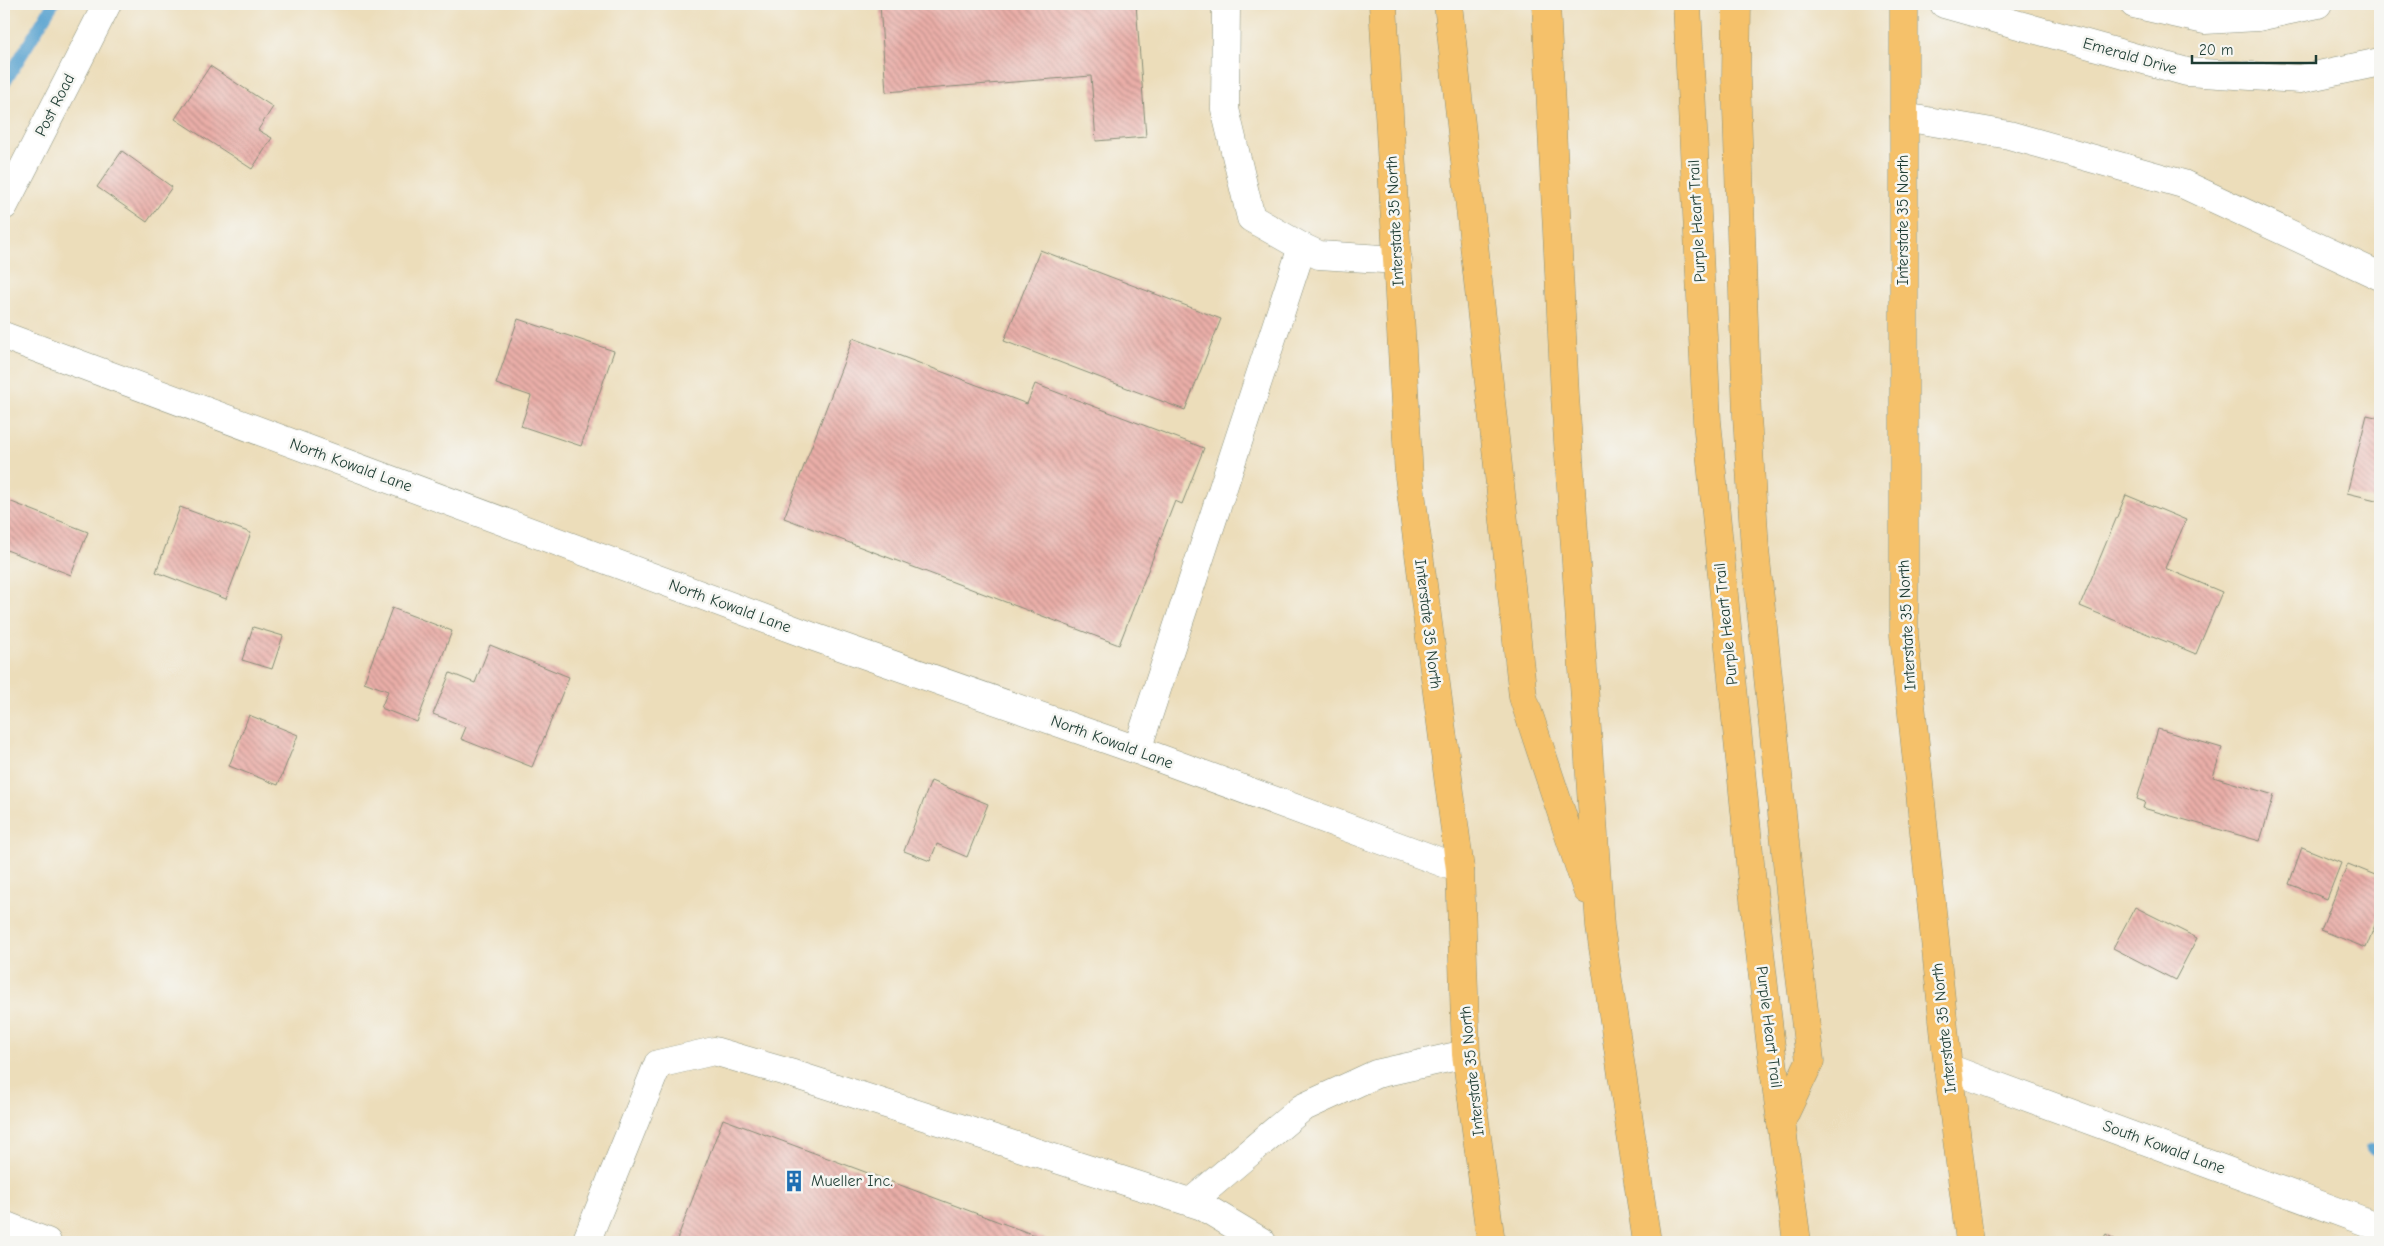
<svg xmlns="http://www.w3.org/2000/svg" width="2384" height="1246" font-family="'Comic Neue',sans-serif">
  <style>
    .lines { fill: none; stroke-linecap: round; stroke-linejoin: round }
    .stream { stroke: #58a2cf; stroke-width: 12 }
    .building { fill: url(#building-back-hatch) }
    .minor-casing { stroke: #868d77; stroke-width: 29 }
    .major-casing { stroke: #868d77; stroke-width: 29 }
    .highway-casing { stroke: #868d77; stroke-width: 29 }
    .minor { stroke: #fff; stroke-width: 28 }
    .major { stroke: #f5c16b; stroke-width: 28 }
    .highway { stroke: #f5c16b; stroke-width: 28 }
    .labels { text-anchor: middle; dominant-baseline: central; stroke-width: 5; stroke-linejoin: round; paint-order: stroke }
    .street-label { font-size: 16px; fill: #1f3d34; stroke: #f6f6f2 }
    .poi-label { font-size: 16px; fill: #1f3d34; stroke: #f6f6f2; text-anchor: start }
  </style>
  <defs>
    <pattern id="building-back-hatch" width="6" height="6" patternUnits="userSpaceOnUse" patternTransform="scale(1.25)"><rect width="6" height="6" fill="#eaaea8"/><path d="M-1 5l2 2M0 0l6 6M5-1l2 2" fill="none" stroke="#bd8f8a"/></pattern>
  </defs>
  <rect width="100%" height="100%" fill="#f6f6f2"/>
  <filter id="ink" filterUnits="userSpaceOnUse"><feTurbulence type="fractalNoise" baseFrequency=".02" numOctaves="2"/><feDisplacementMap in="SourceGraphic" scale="10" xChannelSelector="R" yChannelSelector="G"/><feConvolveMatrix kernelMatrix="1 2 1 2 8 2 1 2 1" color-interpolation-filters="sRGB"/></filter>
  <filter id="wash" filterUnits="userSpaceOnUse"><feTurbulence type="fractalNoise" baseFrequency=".0096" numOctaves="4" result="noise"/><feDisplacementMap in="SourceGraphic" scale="20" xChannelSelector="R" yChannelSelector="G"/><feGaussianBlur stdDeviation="1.12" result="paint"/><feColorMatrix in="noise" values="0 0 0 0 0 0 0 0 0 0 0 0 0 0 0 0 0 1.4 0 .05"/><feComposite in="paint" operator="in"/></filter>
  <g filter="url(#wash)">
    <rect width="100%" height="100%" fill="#ecddba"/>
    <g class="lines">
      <g class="stream">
        <polyline points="4,84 53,4"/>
        <polyline points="2372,1149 2380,1151"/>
      </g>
    </g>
    <g id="blocks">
      <g class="building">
        <polygon points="880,4 1136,4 1146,137 1096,141 1091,76 886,92"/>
        <polygon points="210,66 273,107 258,130 272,138 252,169 175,119"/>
        <polygon points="122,151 172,187 147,222 97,187"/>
        <polygon points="1040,250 1221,319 1185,410 1004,341"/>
        <polygon points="518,319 614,351 581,446 521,426 531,396 496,384"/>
        <polygon points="853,338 1027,404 1035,384 1204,448 1182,504 1175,501 1119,645 784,518"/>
        <polygon points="2367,415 2380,418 2380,501 2347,493"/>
        <polygon points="2126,495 2186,520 2165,568 2222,592 2196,654 2080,606"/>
        <polygon points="4,499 88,532 71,575 4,549"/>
        <polygon points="180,507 251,533 226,599 156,572"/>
        <polygon points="392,608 452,631 417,722 381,708 388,691 364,682"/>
        <polygon points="253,627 283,636 272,669 242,660"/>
        <polygon points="490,645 569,677 532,767 461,739 466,727 433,714 450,673 475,683"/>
        <polygon points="249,715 298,735 278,785 229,766"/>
        <polygon points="2158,729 2222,748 2213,777 2274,795 2260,841 2143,808 2145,802 2137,799"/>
        <polygon points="931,781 988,804 967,857 937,844 930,861 904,851"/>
        <polygon points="2302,847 2341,863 2327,899 2289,884"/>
        <polygon points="2348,864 2380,877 2380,912 2366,948 2321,930"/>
        <polygon points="2135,907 2197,938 2175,980 2113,948"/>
        <polygon points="723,1119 1053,1242 676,1242"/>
        <polygon points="2106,1234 2119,1242 2101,1242"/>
      </g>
    </g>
  </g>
  <g filter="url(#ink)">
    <use href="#blocks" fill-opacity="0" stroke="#868d77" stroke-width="1"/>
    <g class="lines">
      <g class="minor-casing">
        <g id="minor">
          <polyline points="1226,4 1225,109 1251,218 1302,247 1319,255 1398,260"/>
          <polyline points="1944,4 2187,72 2300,79 2380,62"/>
          <polyline points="2134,4 2205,20 2258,17 2318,4"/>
          <polyline points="1904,117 2009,135 2183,184 2380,276"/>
          <polyline points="4,206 107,4"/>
          <polyline points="4,336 811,636 1137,750 1460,869"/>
          <polyline points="1137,750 1302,247"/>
          <polyline points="1948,1068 2380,1227"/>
          <polyline points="1191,1202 1302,1108 1376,1074 1466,1054"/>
          <polyline points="4,1225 47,1242"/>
          <polyline points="586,1242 658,1064 714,1051 793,1074 1202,1206 1262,1242"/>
        </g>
      </g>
      <g class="major-casing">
        <g id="major">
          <polyline points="1383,4 1409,477 1460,869 1466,1054 1491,1242"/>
          <polyline points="1904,4 1904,635 1948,1068 1970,1242"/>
        </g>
      </g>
      <g class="highway-casing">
        <g id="highway">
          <polyline points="1448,4 1523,697 1587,890"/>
          <polyline points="1546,4 1565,396 1600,927 1647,1242"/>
          <polyline points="1687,4 1707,421 1751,873 1770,1039 1797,1242"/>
          <polyline points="1737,4 1736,78 1747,416 1755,550 1790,891 1810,1061 1781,1122"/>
        </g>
      </g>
      <use href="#minor" class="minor"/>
      <use href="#major" class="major"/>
      <use href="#highway" class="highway"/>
    </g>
  </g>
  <defs>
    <g id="building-bare" transform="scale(1.725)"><path d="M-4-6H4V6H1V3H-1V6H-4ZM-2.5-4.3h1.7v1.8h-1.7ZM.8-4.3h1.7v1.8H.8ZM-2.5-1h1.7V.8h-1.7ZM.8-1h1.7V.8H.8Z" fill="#1f6fb2" stroke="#f6f6f2" stroke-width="2.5" paint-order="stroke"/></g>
  </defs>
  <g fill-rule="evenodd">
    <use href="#building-bare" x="794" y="1181"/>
  </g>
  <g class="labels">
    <g class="street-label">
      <text transform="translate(2130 56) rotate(16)">Emerald Drive</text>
      <text transform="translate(55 105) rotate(-63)">Post Road</text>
      <text transform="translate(1903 220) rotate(-90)">Interstate 35 North</text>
      <text transform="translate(1395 221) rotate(-93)">Interstate 35 North</text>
      <text transform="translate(1697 221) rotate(-93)">Purple Heart Trail</text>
      <text transform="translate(351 465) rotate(20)">North Kowald Lane</text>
      <text transform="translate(730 606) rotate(20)">North Kowald Lane</text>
      <text transform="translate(1428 624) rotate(83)">Interstate 35 North</text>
      <text transform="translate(1726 624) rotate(-96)">Purple Heart Trail</text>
      <text transform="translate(1907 625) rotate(-93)">Interstate 35 North</text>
      <text transform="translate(1112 742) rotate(20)">North Kowald Lane</text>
      <text transform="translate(1769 1027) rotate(83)">Purple Heart Trail</text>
      <text transform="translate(1944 1028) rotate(-96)">Interstate 35 North</text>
      <text transform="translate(1472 1071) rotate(-96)">Interstate 35 North</text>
      <text transform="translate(2164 1147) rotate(20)">South Kowald Lane</text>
    </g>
    <g class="poi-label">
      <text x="811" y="1181">Mueller Inc.</text>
    </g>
  </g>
  <rect width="2384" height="1246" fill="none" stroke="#f6f6f2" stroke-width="20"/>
  <path d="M2192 55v8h124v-8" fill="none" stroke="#1f3d34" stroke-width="2.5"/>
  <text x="2199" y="55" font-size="15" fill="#1f3d34" stroke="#f6f6f2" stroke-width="4" paint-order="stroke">20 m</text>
</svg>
